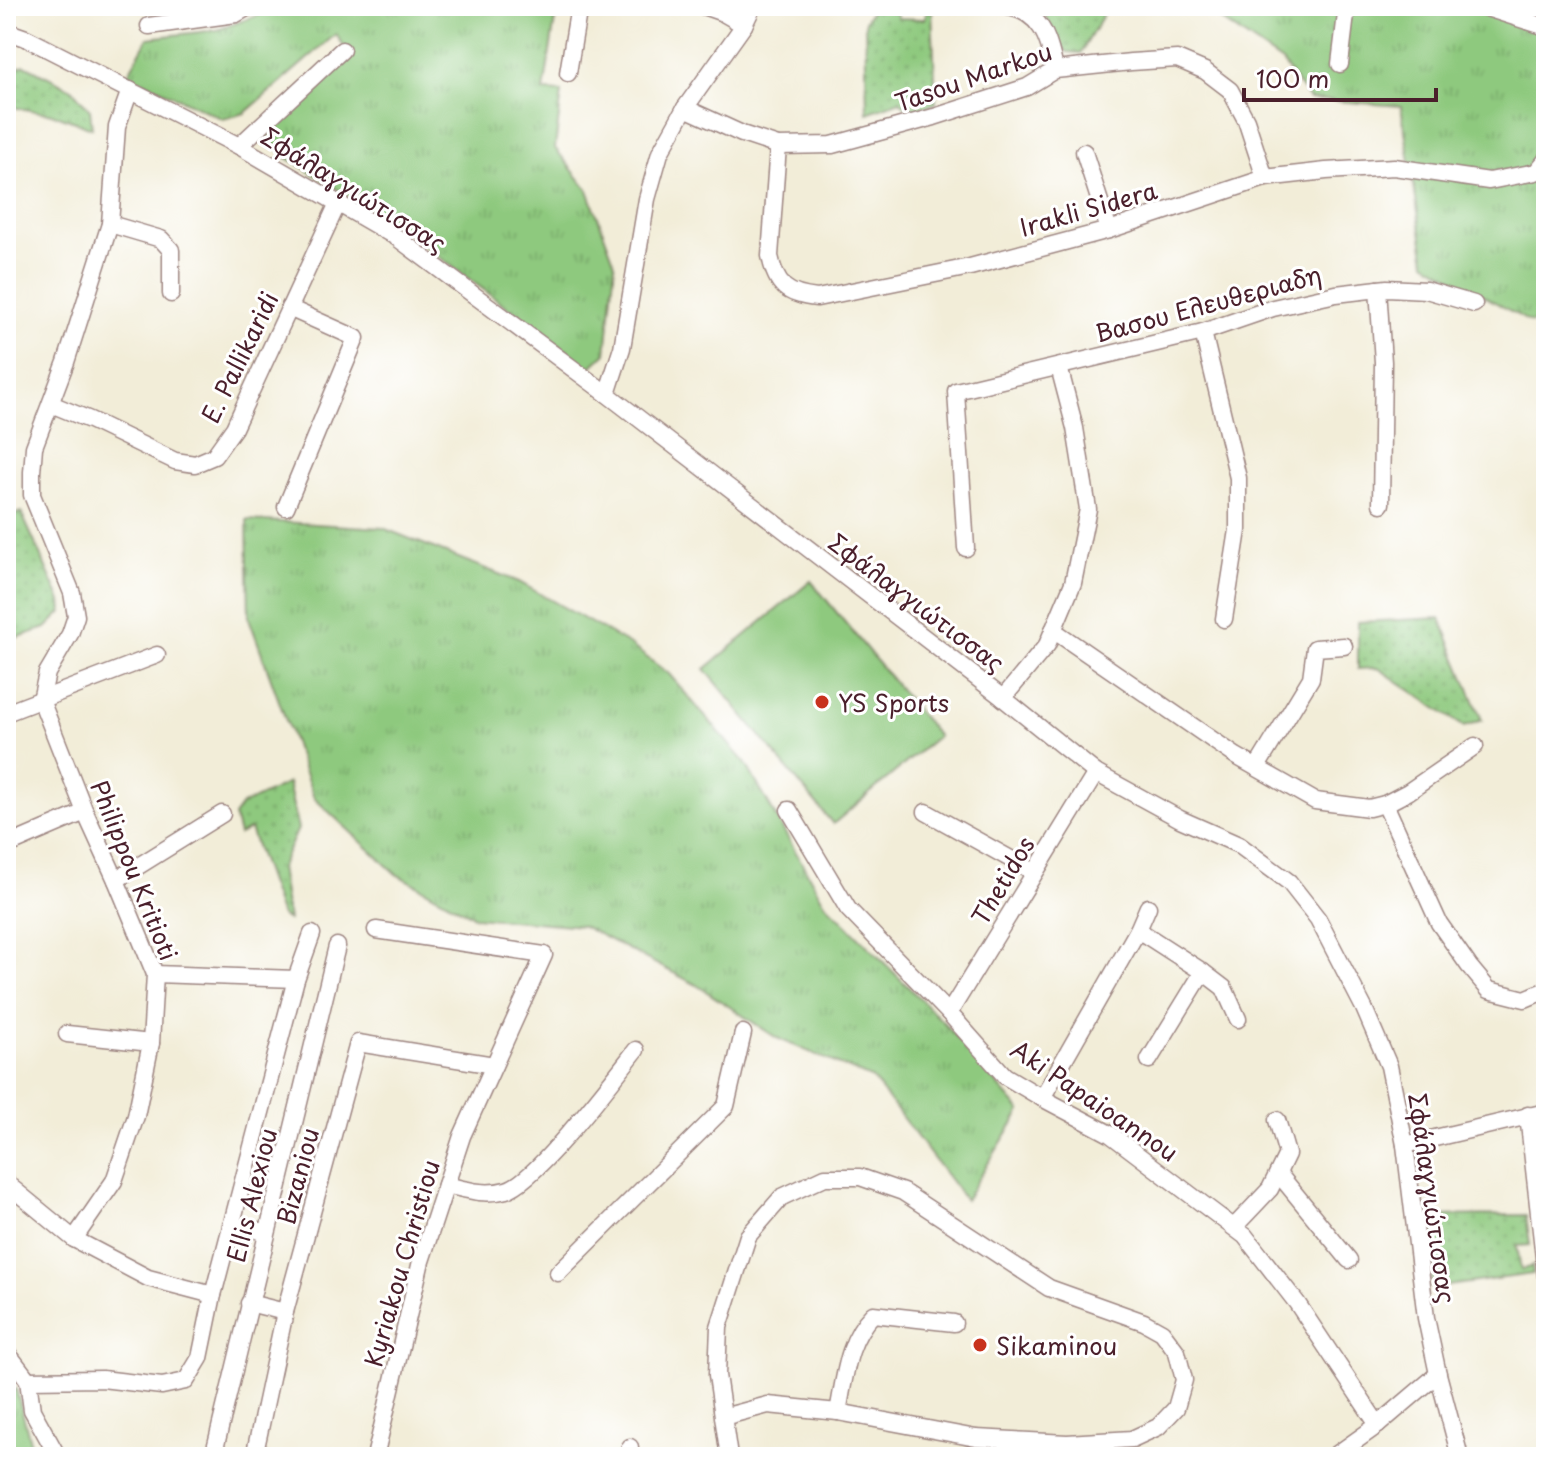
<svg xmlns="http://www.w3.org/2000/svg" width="1552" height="1463" font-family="'Playpen Sans',sans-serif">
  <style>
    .grass { fill: url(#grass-tufts); stroke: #6c7454; stroke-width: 2 }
    .park { fill: url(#park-dots); stroke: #6c7454; stroke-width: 2 }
    .garden { fill: #8ec97e; stroke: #6c7454; stroke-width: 2 }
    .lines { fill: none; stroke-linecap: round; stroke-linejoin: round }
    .minor-casing { stroke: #9e8682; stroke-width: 19 }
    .minor { stroke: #fff; stroke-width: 16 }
    .poi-dot { fill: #c8321e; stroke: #fff; stroke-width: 3 }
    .labels { text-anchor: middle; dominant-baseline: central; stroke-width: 6; stroke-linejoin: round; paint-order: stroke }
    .street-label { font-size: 24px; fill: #4a1f2b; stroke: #fff }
    .poi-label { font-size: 24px; fill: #4a1f2b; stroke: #fff; text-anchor: start }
  </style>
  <defs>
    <pattern id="grass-tufts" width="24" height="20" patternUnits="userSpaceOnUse" patternTransform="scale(2)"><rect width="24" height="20" fill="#8ec97e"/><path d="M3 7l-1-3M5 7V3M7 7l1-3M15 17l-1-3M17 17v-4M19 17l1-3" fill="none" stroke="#7cac6d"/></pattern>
    <pattern id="park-dots" width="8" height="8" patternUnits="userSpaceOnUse" patternTransform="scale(2)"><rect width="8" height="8" fill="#8ec97e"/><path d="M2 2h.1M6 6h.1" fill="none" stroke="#7cac6d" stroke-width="1.8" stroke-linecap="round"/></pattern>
  </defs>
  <rect width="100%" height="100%" fill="#fff"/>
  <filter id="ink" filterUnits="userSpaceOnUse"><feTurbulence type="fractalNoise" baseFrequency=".0125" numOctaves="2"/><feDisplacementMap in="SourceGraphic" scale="16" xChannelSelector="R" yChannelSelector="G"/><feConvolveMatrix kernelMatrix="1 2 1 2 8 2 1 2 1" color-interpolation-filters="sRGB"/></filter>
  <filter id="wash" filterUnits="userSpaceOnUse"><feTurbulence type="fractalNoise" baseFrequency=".006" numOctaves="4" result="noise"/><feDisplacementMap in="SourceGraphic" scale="32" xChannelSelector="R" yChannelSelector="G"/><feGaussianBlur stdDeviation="1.8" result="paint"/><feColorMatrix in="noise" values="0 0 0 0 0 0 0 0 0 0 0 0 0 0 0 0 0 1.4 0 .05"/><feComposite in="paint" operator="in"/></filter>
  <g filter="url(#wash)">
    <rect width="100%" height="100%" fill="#f2edd8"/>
    <g class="grass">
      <polygon points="275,6 557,6 544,91 562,92 555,148 588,190 615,264 606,353 590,368 404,231 284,156 268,135 288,110 349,55 336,34 245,113 223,119 128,74 148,38 217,30 270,11"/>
      <polygon points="1201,6 1546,6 1546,319 1531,323 1426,262 1401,106 1309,99 1282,62"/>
      <polygon points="247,520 383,528 519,582 630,645 669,674 746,764 824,902 945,1024 1021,1111 965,1200 873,1079 777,1038 695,984 583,926 475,917 396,874 314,798 249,618"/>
      <polygon points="16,1389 33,1452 32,1457 6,1457 6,1392"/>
    </g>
    <g class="park">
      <path d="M880 6H894L898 18 924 19 928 10H932L936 103C921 108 911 116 900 101L867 113 865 21 873 8Z"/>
      <polygon points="1035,6 1103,6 1103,15 1081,53 1067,52 1055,36 1046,17"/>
      <polygon points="6,64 14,68 25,65 72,89 90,110 92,128 53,114 6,106"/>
      <polygon points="21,512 61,601 62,612 46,628 6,641 6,518"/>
      <polygon points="1440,618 1482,720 1464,727 1378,668 1358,669 1358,622"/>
      <polygon points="288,783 298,829 280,868 288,920 281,916 250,829 239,835 234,816 242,805"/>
      <polygon points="1526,1215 1530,1245 1517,1246 1521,1270 1532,1266 1533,1274 1433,1288 1421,1216"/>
    </g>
    <polygon class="garden" points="811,581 938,736 833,824 705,669"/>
  </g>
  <g filter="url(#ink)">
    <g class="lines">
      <g class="minor-casing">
        <g id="minor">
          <polyline points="703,6 723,13 744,25"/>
          <path d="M1004 6C1041 11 1049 38 1055 70"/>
          <polyline points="1480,6 1546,27"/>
          <polyline points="149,26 236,14 250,6"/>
          <polyline points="6,31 26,38 239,146 396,237 607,394 1003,698 1096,773 1180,819 1239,845 1289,882 1318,919 1364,1008 1389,1066 1405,1145 1426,1318 1438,1374 1460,1457"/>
          <polyline points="1340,64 1347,6"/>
          <polyline points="568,73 579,6"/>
          <polyline points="685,108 742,134 778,146 832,145 934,117 1027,87 1055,70 1131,62 1177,59 1205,71 1230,90 1246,120 1265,178"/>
          <polyline points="239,146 342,50"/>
          <path d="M778 146 770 256C776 286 787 295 817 298L970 267 1109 230 1265 178 1326 171 1394 167 1489 181 1536 172 1546 160"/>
          <polyline points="1084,152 1109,230"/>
          <polyline points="110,224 161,239 171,250 171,294"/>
          <polyline points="1378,289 1383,362 1381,504"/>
          <polyline points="1203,332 1238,478 1238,530 1224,619"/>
          <polyline points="607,394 622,348 647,199 660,153 685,108 744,25 753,6"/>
          <polyline points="51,404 90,420 175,461 195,464 214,456 234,428 338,203"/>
          <polyline points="286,507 356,338 289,308"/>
          <polyline points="966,548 956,391 1203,332 1273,308 1336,294 1387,288 1426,290 1474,304"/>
          <polyline points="1053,630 1236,756 1315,801 1369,808 1385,804 1408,792 1475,746"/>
          <polyline points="1003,698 1047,645 1073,583 1088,509 1075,428 1059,367"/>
          <polyline points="6,713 157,655"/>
          <polyline points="1257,767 1311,678 1315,648 1344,646"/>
          <polyline points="1385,804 1439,923 1469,966 1489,990 1525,999 1546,990"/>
          <polyline points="789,810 848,909 949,1013 1005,1076 1042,1098 1110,1134 1245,1236 1297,1303 1378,1425"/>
          <polyline points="926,812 1034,872"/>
          <polyline points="6,846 85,812"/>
          <polyline points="116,880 222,814"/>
          <polyline points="1138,930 1203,972 1224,988 1238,1019"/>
          <polyline points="155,974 296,979"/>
          <polyline points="949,1013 1096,773"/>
          <polyline points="67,1034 151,1043"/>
          <polyline points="1149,1060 1203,972"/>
          <polyline points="1042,1098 1138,930 1148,907"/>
          <polyline points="1528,1115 1546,1276"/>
          <polyline points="1405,1145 1546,1112"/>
          <polyline points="1278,1173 1349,1260"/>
          <polyline points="6,1183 74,1239 148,1278 213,1295"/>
          <path d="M446 1185C467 1190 485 1196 506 1190 535 1183 614 1078 636 1050"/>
          <polyline points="231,1225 266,1232"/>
          <polyline points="1234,1227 1270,1189 1287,1154 1277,1120"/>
          <polyline points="74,1239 114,1181 136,1116 151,1043 155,974 116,880 85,812 41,700 47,673 70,634 76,616 72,593 32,495 32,472 34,447 66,362 110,224 117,127 130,90"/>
          <polyline points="558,1273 726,1106 743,1033"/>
          <polyline points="249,1303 285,1312"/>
          <polyline points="6,1351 28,1380 32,1410 58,1457"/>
          <polyline points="28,1380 102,1379 162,1386 186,1381 200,1358 213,1295 296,979 312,934"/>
          <path d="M838 1412C845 1377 847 1340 873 1314L954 1323"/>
          <polyline points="723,1417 768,1405 838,1412 976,1438 1067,1443 1132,1439 1158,1427 1176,1408 1184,1380 1177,1352 1162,1332 1144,1322 1049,1288 903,1192 860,1177 825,1177 782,1197 748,1236 719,1327 717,1375 729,1457"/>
          <polyline points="213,1457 337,946"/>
          <polyline points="254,1457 285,1312 358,1043 494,1065"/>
          <polyline points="375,1457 421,1261 462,1136 544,955 376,930"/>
          <polyline points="626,1457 630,1447"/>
          <polyline points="1333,1457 1378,1425 1438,1374"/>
        </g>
      </g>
      <use href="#minor" class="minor"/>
    </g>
  </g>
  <g class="poi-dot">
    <circle cx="822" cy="702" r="8"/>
    <circle cx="980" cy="1345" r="8"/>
  </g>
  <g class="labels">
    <g class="street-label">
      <text transform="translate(973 76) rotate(-19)">Tasou Markou</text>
      <text transform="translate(354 189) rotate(32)">Σφάλαγγιώτισσας</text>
      <text transform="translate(1088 208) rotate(-16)">Irakli Sidera</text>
      <text transform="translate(1208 303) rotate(-15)">Βασου Ελευθεριαδη</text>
      <text transform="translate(239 357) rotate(-64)">E. Pallikaridi</text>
      <text transform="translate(917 602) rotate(37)">Σφάλαγγιώτισσας</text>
      <text transform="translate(135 870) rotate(68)">Philippou Kritioti</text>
      <text transform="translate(1002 880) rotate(-59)">Thetidos</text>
      <text transform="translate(1095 1100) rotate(34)">Aki Papaioannou</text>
      <text transform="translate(297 1176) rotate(-75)">Bizaniou</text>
      <text transform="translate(251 1195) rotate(-76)">Ellis Alexiou</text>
      <text transform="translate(1433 1198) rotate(82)">Σφάλαγγιώτισσας</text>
      <text transform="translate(401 1263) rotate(-74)">Kyriakou Christiou</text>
    </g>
    <g class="poi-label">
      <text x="838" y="702">YS Sports</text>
      <text x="996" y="1345">Sikaminou</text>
    </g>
  </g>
  <rect width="1552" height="1463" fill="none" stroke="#fff" stroke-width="32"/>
  <path d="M1244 88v12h192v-12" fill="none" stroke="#4a1f2b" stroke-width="4"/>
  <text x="1256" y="88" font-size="24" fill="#4a1f2b" stroke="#ffffff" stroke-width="6" paint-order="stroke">100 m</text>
</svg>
